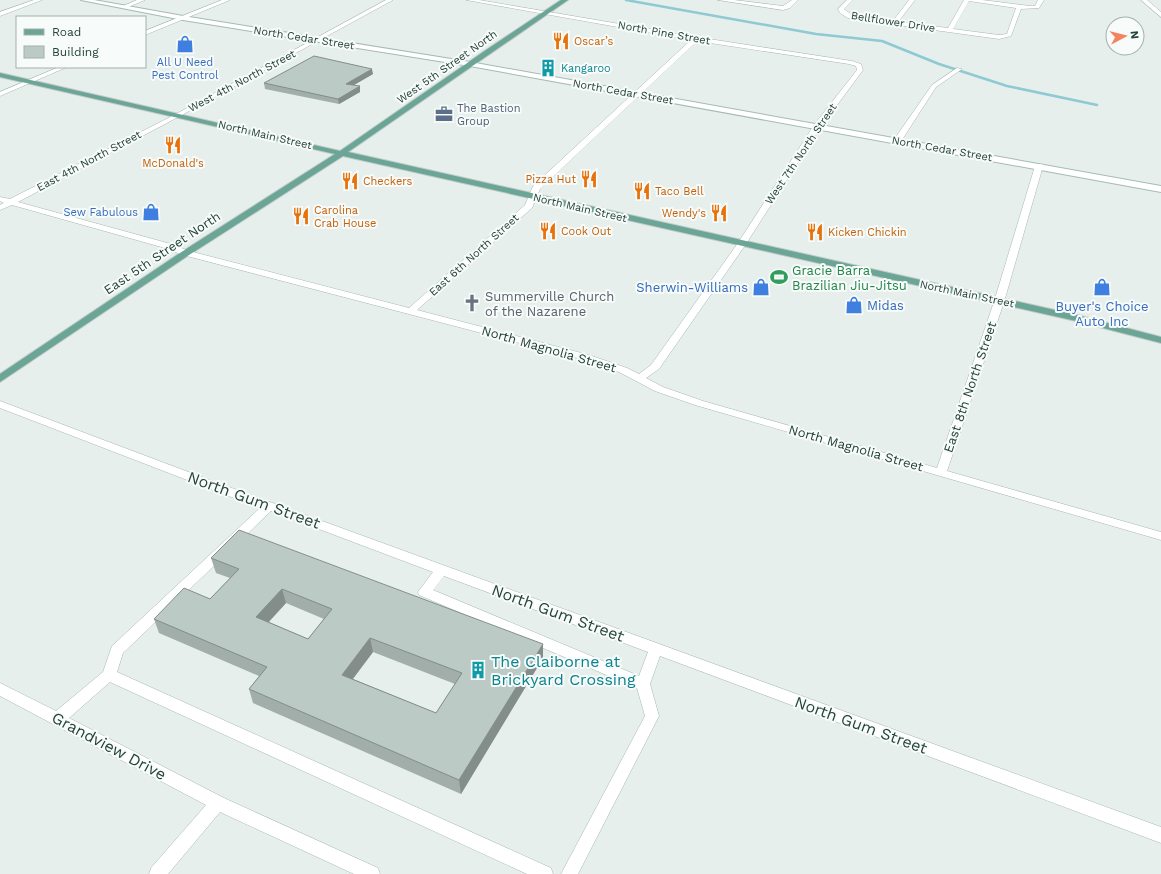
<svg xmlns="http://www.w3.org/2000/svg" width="1161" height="874" font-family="'Work Sans',sans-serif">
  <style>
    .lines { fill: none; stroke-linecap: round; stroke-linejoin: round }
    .stream { stroke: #8ec9d4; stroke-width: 2.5 }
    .street-casing { stroke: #a8b8b2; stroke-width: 1 }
    .secondary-casing { stroke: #a4bbb3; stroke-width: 2 }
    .primary-casing { stroke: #c2cac8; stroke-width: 2 }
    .street { fill: #fff; fill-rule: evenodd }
    .secondary { fill: #fff; fill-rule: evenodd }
    .primary { fill: #6aa596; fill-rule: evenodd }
    .wall { fill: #a1aea9; fill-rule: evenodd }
    .shaded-wall { fill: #838d89 }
    .building { fill: #bbcac4; stroke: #838d89; fill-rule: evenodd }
    .labels { text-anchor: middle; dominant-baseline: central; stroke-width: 4; stroke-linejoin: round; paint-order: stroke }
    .far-street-label { font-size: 11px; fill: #24423a; stroke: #f7fbf9 }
    .far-food-label { font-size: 11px; fill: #c56008; stroke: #f7fbf9; text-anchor: start }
    .far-shop-label { font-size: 11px; fill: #366cbe; stroke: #f7fbf9 }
    .far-culture-label { font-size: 11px; fill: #0d838f; stroke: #f7fbf9; text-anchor: start }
    .far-service-label { font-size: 11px; fill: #4e5e75; stroke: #f7fbf9; text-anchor: start }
    .street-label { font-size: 13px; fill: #24423a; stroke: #f7fbf9 }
    .leisure-label { font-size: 13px; fill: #27864d; stroke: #f7fbf9; text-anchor: start }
    .shop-label { font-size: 13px; fill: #366cbe; stroke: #f7fbf9; text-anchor: end }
    .worship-label { font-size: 13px; fill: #5b616d; stroke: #f7fbf9; text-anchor: start }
    .near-street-label { font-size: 16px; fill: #24423a; stroke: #f7fbf9 }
    .near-culture-label { font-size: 16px; fill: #0d838f; stroke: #f7fbf9; text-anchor: start }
  </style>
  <rect width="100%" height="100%" fill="#e6efeb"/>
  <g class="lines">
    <polyline class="stream" points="626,0 816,34 882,41 939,64 1007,86 1097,105"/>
    <g class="street-casing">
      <g id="street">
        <polygon points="34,0 42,0 0,16 0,12"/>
        <polygon points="137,0 145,0 126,8 121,7"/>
        <polygon points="222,0 230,0 145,35 145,31"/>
        <path d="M386 0H393L180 116 18 202 171 244 189 251 409 308 525 205 533 186 691 40 466 0H479L696 37 852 61 861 64 863 70 820 128 746 244 659 369 646 378 663 387 703 401 937 468 994 302 1035 166 1042 164 1043 166 1004 302 947 471 1161 532V540L695 405 655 391 619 372 581 359 183 255 165 248 12 205 0 210V205L4 203 0 201V197L10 199 176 114ZM697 41 849 64 856 66 857 70 814 125 738 243 651 365 639 374 627 368 589 355 417 310 532 208 540 189Z"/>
        <polygon points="718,0 734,0 783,6 792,0 798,0 790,8 783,10"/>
        <path d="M847 0H853L844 9 852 15 893 21 909 0H915L898 22 948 28 964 0H982L1030 6H1035L1038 0H1044L1039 8 1021 9 1011 36 999 39 848 18 840 13 838 9ZM969 1 1016 8 1007 34 999 35 953 29Z"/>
        <polygon points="1141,0 1147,0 1161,12 1161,17"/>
        <polygon points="59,67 67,67 0,96 0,92"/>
        <polygon points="957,68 962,69 936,87 900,143 894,143 893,141 932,85"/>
        <path d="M0 401 207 479 1161 827V843L660 656 650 684 659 716 578 874H561L645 716 637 688 419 595 418 592 433 572 271 511 123 653 117 672 551 868 553 874H527L110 682 69 718 224 798 378 868 380 874H354L220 812 168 874H149L151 868 206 805 0 696V683L56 711 103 672 112 646 260 508 0 408ZM444 576 648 652 639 676 433 590Z"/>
      </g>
    </g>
    <g class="secondary-casing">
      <polygon id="secondary" points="81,0 94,0 183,16 470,62 1161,186 1161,192 470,66 183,20"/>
    </g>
    <g class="primary-casing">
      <polygon id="primary" points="561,0 568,0 348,152 1077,315 1161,337 1161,343 1076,321 343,156 189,255 0,382 0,374 183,251 335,154 0,77 0,73 340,151 486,50"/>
    </g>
    <use href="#street" class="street"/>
    <use href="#secondary" class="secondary"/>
    <use href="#primary" class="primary"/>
  </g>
  <g class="wall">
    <polygon points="373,74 354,85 360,92 339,104 265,89 264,83"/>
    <path d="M211 558 543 644V658L461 794 253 703 249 689 259 676 159 633 154 619 210 599 230 578 216 573ZM286 603 324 619 308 639 269 622ZM373 652 455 684 436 713 353 679Z"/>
  </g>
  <g class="shaded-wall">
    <polygon points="372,69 373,74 347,89 346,84"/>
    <polygon points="360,86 360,92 339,104 338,99"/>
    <polygon points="282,589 286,603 260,631 256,617"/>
    <polygon points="370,638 373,652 345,689 342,675"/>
    <polygon points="543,644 543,658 461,794 459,780"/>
  </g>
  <g class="building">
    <polygon points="314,56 372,69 346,84 360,86 338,99 264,83"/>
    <path d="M239 530 543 644 459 780 249 689 267 667 154 619 184 588 210 599 239 569 211 558ZM282 589 332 609 308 639 256 617ZM370 638 462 673 436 713 342 675Z"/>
  </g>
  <defs>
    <g id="restaurant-bare" transform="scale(1.38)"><path d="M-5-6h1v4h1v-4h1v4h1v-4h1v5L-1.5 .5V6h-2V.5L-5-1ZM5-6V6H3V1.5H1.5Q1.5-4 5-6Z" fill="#e8710a" stroke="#f7fbf9" stroke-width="2.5" paint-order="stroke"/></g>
    <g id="shop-bare" transform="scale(1.38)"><path d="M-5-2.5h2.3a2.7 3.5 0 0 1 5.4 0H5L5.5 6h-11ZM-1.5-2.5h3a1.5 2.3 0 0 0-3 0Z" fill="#3f7fe0" stroke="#f7fbf9" stroke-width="2.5" paint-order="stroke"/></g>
    <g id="building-bare" transform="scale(1.38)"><path d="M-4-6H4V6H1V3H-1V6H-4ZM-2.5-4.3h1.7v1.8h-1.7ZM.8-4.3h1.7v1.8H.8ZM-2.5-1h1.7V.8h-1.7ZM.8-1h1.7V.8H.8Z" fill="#0f9aa8" stroke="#f7fbf9" stroke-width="2.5" paint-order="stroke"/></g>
    <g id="office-bare" transform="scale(1.38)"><path d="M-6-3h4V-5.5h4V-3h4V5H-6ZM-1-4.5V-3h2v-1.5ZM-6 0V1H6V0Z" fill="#5c6f8a" stroke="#f7fbf9" stroke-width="2.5" paint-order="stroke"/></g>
    <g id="stadium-bare" transform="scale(1.38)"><path d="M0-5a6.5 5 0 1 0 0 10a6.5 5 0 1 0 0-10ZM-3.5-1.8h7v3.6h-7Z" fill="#2e9e5b" stroke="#f7fbf9" stroke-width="2.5" paint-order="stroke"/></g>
    <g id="church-bare" transform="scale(1.38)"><path d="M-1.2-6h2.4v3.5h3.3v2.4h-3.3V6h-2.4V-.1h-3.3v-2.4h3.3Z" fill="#6b7280" stroke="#f7fbf9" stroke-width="2.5" paint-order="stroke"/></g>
  </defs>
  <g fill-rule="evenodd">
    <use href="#restaurant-bare" x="561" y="41"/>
    <use href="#shop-bare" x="185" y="44"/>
    <use href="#building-bare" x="548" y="68"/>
    <use href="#office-bare" x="444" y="114"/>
    <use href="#restaurant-bare" x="173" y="145"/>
    <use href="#restaurant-bare" x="589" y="179"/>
    <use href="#restaurant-bare" x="350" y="181"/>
    <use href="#restaurant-bare" x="642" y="191"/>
    <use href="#shop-bare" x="151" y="212"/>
    <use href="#restaurant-bare" x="719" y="213"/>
    <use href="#restaurant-bare" x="301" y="216"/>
    <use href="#restaurant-bare" x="548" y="231"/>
    <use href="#restaurant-bare" x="815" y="232"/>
    <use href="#stadium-bare" x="779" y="277"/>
    <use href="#shop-bare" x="761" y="287"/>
    <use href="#shop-bare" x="1102" y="287"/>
    <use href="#church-bare" x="472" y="303"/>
    <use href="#shop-bare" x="854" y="305"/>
    <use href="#building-bare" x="478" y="670"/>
  </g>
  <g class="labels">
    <g class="far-street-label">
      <text transform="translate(893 22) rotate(9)">Bellflower Drive</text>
      <text transform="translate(664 33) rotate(10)">North Pine Street</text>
      <text transform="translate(304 38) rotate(9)">North Cedar Street</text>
      <text transform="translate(447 67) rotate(-35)">West 5th Street North</text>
      <text transform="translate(242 81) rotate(-28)">West 4th North Street</text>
      <text transform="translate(623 92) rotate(10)">North Cedar Street</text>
      <text transform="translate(265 135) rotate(13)">North Main Street</text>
      <text transform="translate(942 149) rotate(10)">North Cedar Street</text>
      <text transform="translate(801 154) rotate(-56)">West 7th North Street</text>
      <text transform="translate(89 161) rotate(-28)">East 4th North Street</text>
      <text transform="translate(580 208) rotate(13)">North Main Street</text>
      <text transform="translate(474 255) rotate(-42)">East 6th North Street</text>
      <text transform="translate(967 294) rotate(12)">North Main Street</text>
    </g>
    <g class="far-food-label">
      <text x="574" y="41">Oscar’s</text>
      <text x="173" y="163" text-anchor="middle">McDonald's</text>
      <text x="576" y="179" text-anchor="end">Pizza Hut</text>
      <text x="363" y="181">Checkers</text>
      <text x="655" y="191">Taco Bell</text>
      <text x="314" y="210">Carolina<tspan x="314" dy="13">Crab House</tspan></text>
      <text x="706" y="213" text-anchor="end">Wendy's</text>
      <text x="561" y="231">Cook Out</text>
      <text x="828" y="232">Kicken Chickin</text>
    </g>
    <g class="far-shop-label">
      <text x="185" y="62">All U Need<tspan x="185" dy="13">Pest Control</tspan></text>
      <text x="138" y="212" text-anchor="end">Sew Fabulous</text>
    </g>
    <g class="far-culture-label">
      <text x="561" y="68">Kangaroo</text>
    </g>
    <g class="far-service-label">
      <text x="457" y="108">The Bastion<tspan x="457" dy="13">Group</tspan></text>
    </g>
    <g class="street-label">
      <text transform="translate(162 253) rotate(-34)">East 5th Street North</text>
      <text transform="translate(549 349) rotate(16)">North Magnolia Street</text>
      <text transform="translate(970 387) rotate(-71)">East 8th North Street</text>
      <text transform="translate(856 448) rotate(16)">North Magnolia Street</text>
    </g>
    <g class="leisure-label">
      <text x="792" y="270">Gracie Barra<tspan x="792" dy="15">Brazilian Jiu-Jitsu</tspan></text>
    </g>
    <g class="shop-label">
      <text x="748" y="287">Sherwin-Williams</text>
      <text x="867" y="305" text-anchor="start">Midas</text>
      <text x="1102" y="306" text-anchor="middle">Buyer's Choice<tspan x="1102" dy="15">Auto Inc</tspan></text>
    </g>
    <g class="worship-label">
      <text x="485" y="296">Summerville Church<tspan x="485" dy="15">of the Nazarene</tspan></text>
    </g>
    <g class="near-street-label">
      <text transform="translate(254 500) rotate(20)">North Gum Street</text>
      <text transform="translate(558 613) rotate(20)">North Gum Street</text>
      <text transform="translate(861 725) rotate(20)">North Gum Street</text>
      <text transform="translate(109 746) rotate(28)">Grandview Drive</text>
    </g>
    <g class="near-culture-label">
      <text x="491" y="661">The Claiborne at<tspan x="491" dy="18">Brickyard Crossing</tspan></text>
    </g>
  </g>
  <rect x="16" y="16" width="130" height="52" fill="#f7fbf9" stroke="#a3b1ad"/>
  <rect x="24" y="29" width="20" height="6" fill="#6aa596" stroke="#a3b1ad"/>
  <text x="52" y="36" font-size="12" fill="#24423a">Road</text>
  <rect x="24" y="46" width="20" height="12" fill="#bbcac4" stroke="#a3b1ad"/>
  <text x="52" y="56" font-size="12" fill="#24423a">Building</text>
  <g transform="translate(1125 36) rotate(83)"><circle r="19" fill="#f7fbf9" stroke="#a3b1ad"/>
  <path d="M0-3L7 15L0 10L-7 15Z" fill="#f4845f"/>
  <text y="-6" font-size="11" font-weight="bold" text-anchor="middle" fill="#24423a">N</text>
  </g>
</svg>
